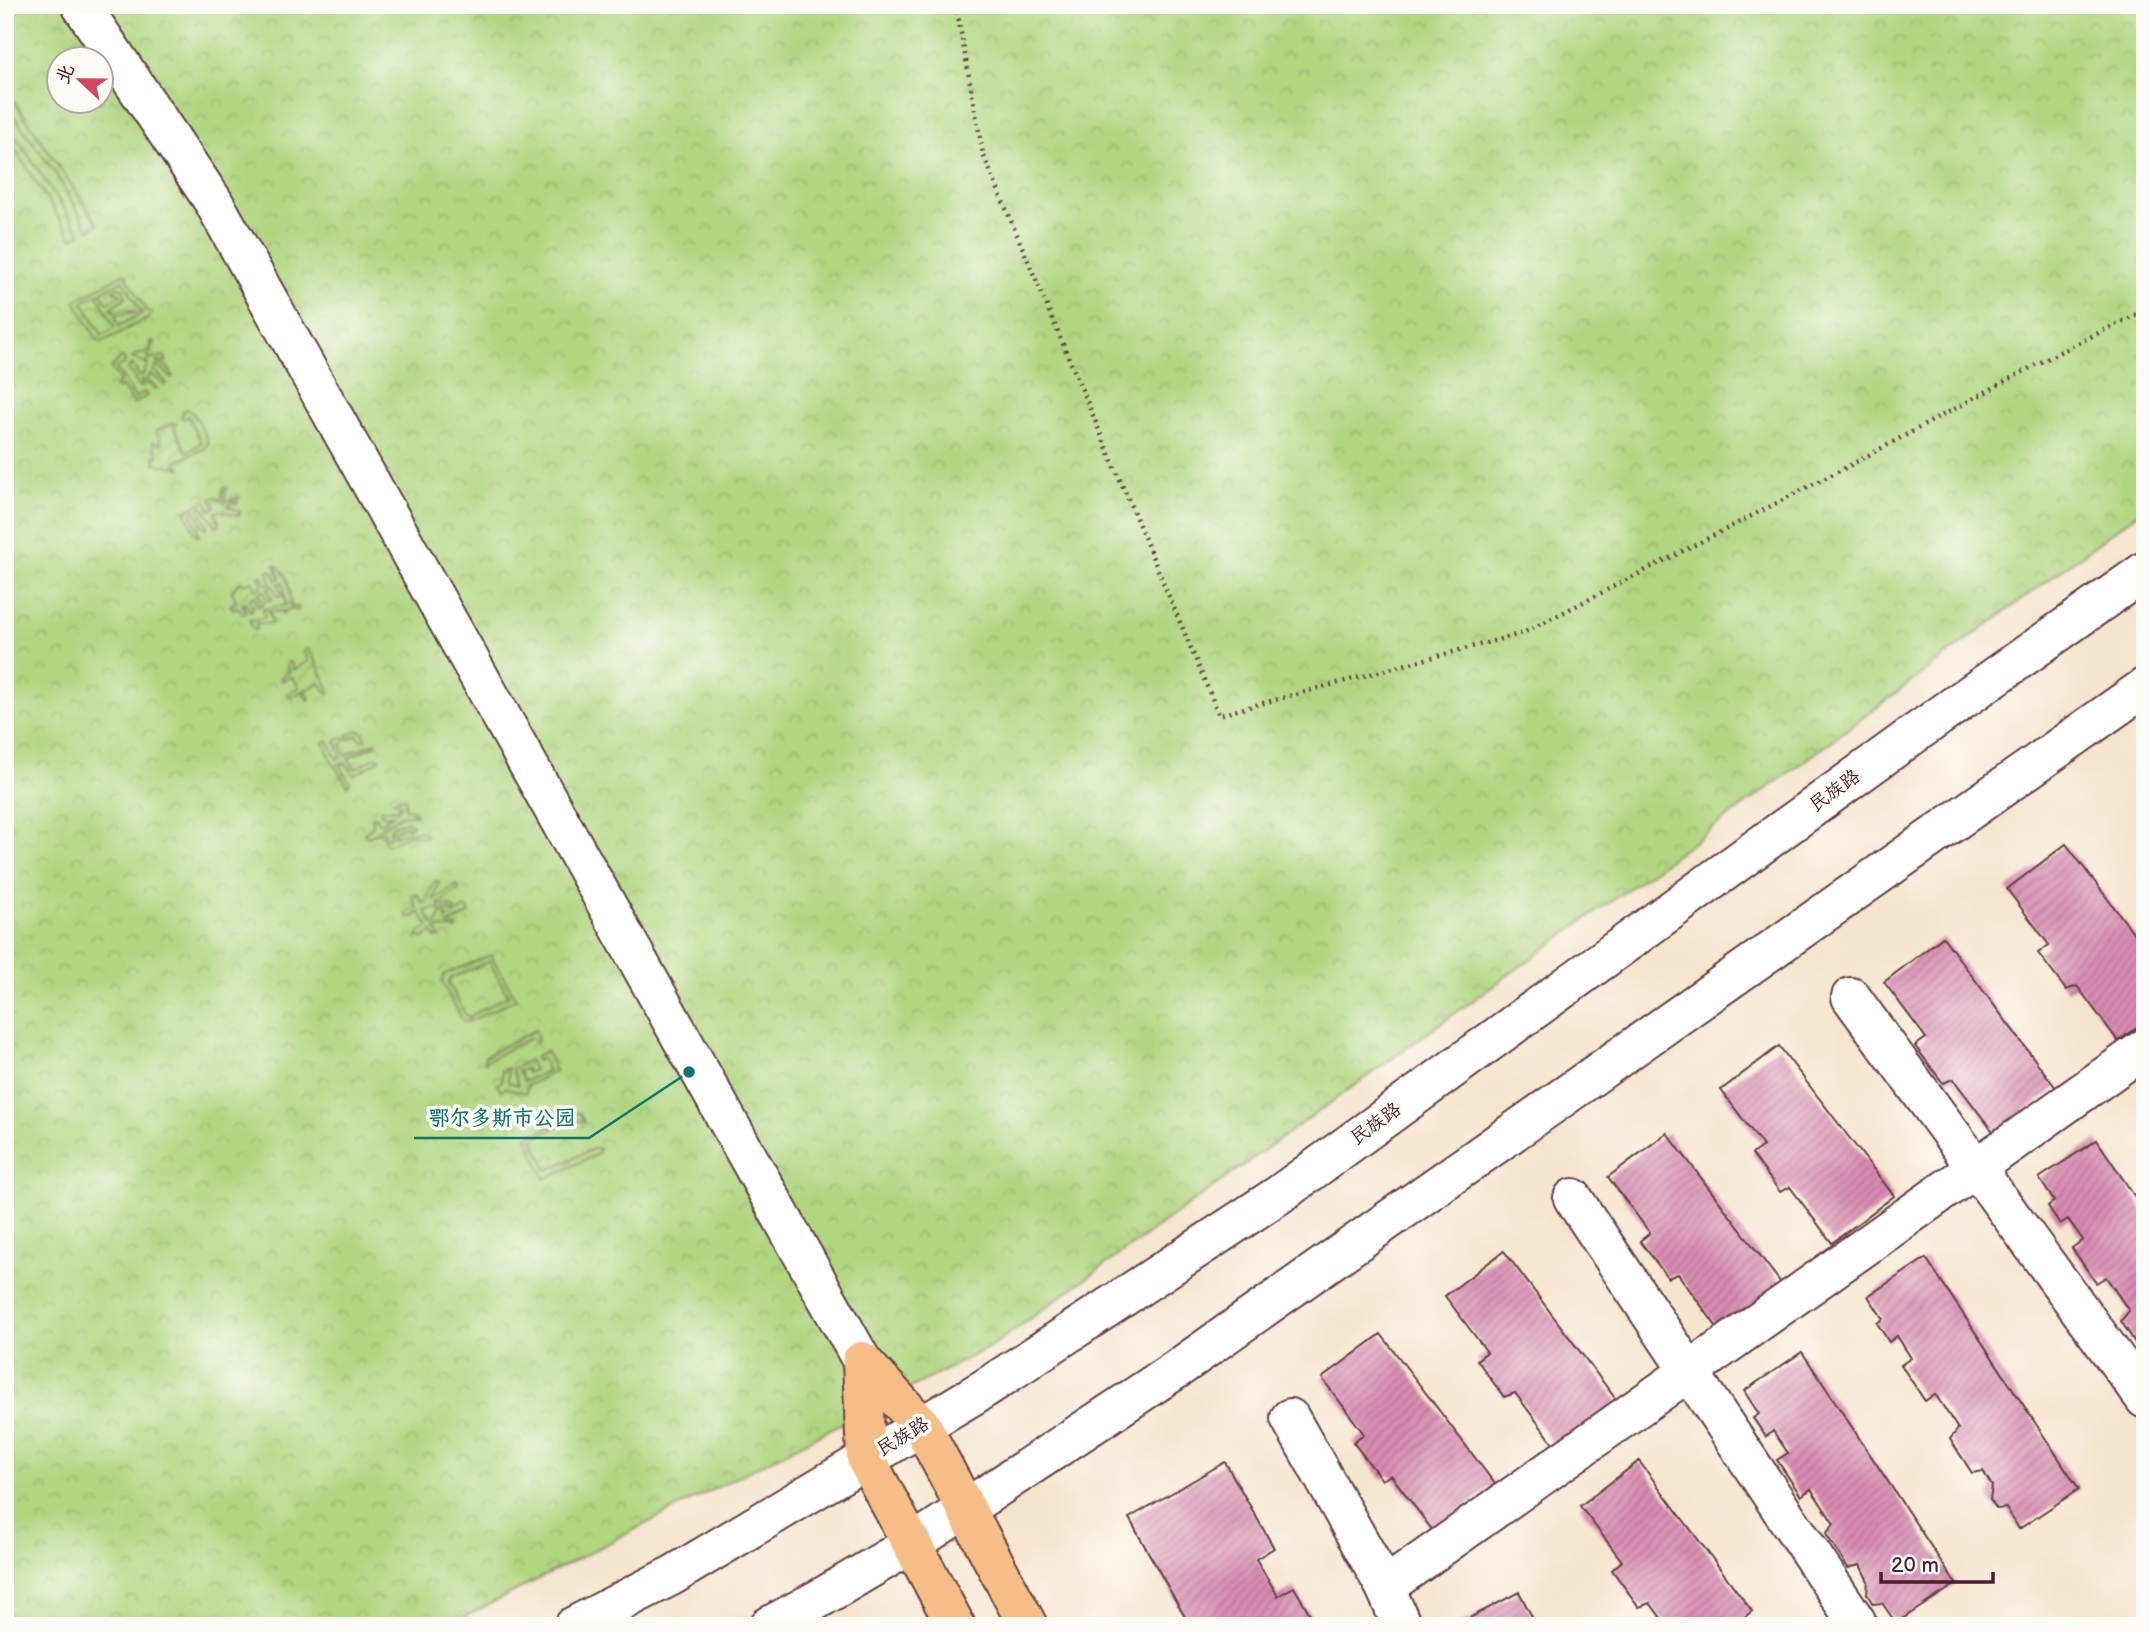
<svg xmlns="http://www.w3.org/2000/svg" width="2150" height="1631" font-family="'Balsamiq Sans','LXGW WenKai TC',sans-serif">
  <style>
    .park { fill: url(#park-crowns); stroke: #7d7a56; stroke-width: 2; fill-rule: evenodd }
    .garden { fill: url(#garden-furrows); stroke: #7d7a56; stroke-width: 2; fill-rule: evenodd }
    .building { fill: url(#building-hatch) }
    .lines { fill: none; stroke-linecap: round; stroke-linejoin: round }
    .minor-casing { stroke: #643d43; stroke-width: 42 }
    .major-casing { stroke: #643d43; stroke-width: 42 }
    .path { stroke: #643d43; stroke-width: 4.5; stroke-dasharray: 2 5; stroke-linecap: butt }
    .minor { stroke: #fff; stroke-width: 38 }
    .major { stroke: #f6be86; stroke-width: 38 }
    .labels { text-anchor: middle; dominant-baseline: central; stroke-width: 7; stroke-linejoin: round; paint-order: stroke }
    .street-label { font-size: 19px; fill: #4a1f2b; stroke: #fdfcf7 }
    .leader { fill: none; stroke: #0f766e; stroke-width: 2.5 }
    .callout-dot { fill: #0f766e; stroke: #fdfcf7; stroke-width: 2.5 }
    .callout-label { font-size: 21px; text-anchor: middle; font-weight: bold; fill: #0f766e; stroke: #fdfcf7; stroke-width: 7; stroke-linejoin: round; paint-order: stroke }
  </style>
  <defs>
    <pattern id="park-crowns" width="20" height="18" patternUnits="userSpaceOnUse" patternTransform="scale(1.75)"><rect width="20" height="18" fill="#b0d680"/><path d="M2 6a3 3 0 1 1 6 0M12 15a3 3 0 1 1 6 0" fill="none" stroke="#99b76f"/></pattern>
    <pattern id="garden-furrows" width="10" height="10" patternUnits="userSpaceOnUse" patternTransform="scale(1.75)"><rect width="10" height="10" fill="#b0d680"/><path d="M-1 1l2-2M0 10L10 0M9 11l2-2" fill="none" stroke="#99b76f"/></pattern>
    <pattern id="building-hatch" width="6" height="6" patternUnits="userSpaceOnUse" patternTransform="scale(1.75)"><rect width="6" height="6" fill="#d88bb1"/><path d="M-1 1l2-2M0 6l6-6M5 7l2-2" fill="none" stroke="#b17190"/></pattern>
  </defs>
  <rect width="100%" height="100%" fill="#fdfcf7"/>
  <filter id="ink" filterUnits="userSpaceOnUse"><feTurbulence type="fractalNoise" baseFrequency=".0143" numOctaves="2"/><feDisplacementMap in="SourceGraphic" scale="14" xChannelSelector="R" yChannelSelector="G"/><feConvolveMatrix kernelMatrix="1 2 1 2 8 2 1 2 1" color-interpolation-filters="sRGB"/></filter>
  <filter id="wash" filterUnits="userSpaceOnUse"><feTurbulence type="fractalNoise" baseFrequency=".00686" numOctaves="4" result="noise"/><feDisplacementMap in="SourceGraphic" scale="28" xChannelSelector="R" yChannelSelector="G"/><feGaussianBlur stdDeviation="1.57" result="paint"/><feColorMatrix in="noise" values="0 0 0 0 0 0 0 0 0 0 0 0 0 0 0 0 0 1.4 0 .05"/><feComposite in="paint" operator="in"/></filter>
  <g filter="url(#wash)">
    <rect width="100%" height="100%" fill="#f6e5ce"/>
    <path class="park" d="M5 5H2145V508L1756 797 992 1346 447 1626H5ZM60 60H102V102H60Z"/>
    <g class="garden">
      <polygon points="5,88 98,224 89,230 54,171 5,105"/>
      <polygon points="5,120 81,234 72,238 5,134"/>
      <path d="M125 273 147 311 152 312 150 317 102 342 98 341 75 301ZM123 280 142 313 119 326 115 315 137 312 126 309 113 311 111 308 126 297 123 288 119 287 114 289V292H119L121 294 108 303 100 292ZM97 294 115 327 102 335 83 302Z"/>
      <polygon points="152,341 154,342 148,358 150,360 163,356 166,358 166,362 158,361 157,364 166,366 173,376 170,378 164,370 155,367 154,370 167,383 164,385 151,374 147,379 157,388 154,389 143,380 141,381 142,386 139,387 129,369 130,365 133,365 139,376 143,375 148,364 132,358 136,355 146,353"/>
      <polygon points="121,358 124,358 125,363 116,368 135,398 144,392 147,395 134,404 122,387 117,389 115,387 120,382 111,368"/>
      <path d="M187 409C198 415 203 432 208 443L206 448 175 462 181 468 155 463 154 456 158 457 153 442 162 444 156 431 172 423 176 424 174 427 187 453 201 442 188 416 184 419 182 416V411Z"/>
      <polygon points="227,487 224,503 238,497 237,504 233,502 228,506 240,512 239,516 221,510 215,513 220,524 219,526 216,526 202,505 199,509 208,525 206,528 203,526 195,510 191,513 198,527 199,536 195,533 185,511 203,501 207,502 211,510 215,507 211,498 216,497 221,501 223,488"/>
      <path d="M275 565C288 571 291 592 290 606L299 607 298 610 288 609 283 614V611L268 612 271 616 272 624 256 623 257 629 254 630 249 620 265 618 263 609 286 605 283 582 278 584 283 596H277L273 586 268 588 272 599 268 601 263 590 258 594 264 603 259 606 254 596 249 599 254 609 250 611 245 602 242 604 246 612 243 614 238 607 233 609 230 605 236 602 232 590 241 581 244 584 253 581 256 590 262 586 260 576H263L266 585 271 583 268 572 269 570 272 571 277 580 280 578Z"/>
      <polygon points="306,649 309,649 329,688 329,694 326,693 320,683 305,690 310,698 308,701 302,691 291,697 287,694 299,687 292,677 282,681 280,678 289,671 287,665 288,662 291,663 294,670 308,661 304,651"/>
      <polygon points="358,730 364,733 366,739 361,740 357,735 344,741 341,746 345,755 376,742 376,745 348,758 355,769 376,757 379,757 380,760 354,775 346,763 339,764 350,782 348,786 332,762 324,742 328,740 337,759 341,756 336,741"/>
      <path d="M403 798H405V809L411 810 416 815H401L382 827 387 838 390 837C389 824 398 824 408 821L412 825 407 828V825L395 831 394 836 407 832 421 831 426 834 425 837 410 835 386 845 380 831 368 837 364 834 373 826 372 817 375 816 379 823 392 815H383L380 813 381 810 398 809 400 804 393 800Z"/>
      <polygon points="435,881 439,882 434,900 457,885 459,889 438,904 455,909 454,913 434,908 425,911 433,925 436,925 442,913 447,916 446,920 466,908 468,908 470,914 448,924 458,927 456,930 450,928 436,929 440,937 436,938 432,932 423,938 417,937 419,933 429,927 420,913 412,917 407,917 407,912 417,908 412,897 414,894 418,895 422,903 426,901"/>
      <path d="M491 955 516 999 468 1022 463 1021 442 982 445 974ZM489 961 508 995 469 1017 466 1016 448 982 451 978Z"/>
      <polygon points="535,1030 538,1039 536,1043 530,1038 484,1062 485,1056"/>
      <polygon points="546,1051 555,1071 527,1086 526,1093 505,1088 501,1091 497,1084 502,1081 502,1070 508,1068 508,1082 518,1085 512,1069 529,1060 534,1070 527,1073 526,1069 518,1071 524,1081 548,1071 542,1058 536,1061 535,1057"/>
      <path d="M579 1112 584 1122C568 1117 548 1132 533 1139L548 1170 595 1148H599V1153L545 1179 527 1137Z"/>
    </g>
    <g id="blocks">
      <g class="building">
        <polygon points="2066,844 2145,948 2145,1021 2118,1041 2077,986 2066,990 2038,953 2049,945 2007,889"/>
        <polygon points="1943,937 2056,1088 1995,1134 1953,1079 1943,1083 1915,1046 1926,1038 1884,982"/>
        <polygon points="1779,1046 1894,1196 1832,1243 1790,1187 1780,1192 1752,1154 1763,1146 1721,1090"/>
        <polygon points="1667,1133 1781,1283 1719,1330 1678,1274 1668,1278 1640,1241 1650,1233 1608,1177"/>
        <polygon points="2097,1140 2145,1212 2145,1358 2121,1321 2129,1311 2106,1277 2096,1283 2072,1248 2083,1240 2068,1219 2060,1224 2048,1206 2054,1201 2039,1178"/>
        <polygon points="1504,1251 1618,1402 1557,1448 1515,1393 1504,1397 1477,1360 1487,1352 1445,1296"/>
        <polygon points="1926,1258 2079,1489 2019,1529 2006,1508 1997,1509 1990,1500 1992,1486 1983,1471 1972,1473 1950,1439 1958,1429 1935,1394 1925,1401 1901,1365 1911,1358 1897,1336 1889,1342 1877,1323 1883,1319 1868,1296"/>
        <polygon points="1381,1334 1495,1484 1433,1531 1391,1475 1382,1480 1353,1442 1364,1434 1322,1378"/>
        <polygon points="1802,1352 1956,1584 1896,1623 1882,1603 1873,1604 1867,1594 1868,1581 1860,1565 1848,1568 1826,1534 1834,1524 1811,1489 1801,1496 1777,1460 1788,1453 1773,1431 1766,1437 1753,1418 1759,1414 1744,1391"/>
        <polygon points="1639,1461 1752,1611 1734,1626 1667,1626 1650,1603 1639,1607 1612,1570 1622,1561 1580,1506"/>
        <polygon points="1225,1462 1274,1548 1256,1559 1278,1596 1294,1587 1317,1626 1190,1626 1129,1518"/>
        <polygon points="1519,1592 1537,1626 1459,1626 1458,1624"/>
      </g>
    </g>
  </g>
  <g filter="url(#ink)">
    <use href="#blocks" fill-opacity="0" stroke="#643d43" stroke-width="2"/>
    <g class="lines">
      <g class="minor-casing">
        <g id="minor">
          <polyline points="81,5 213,201 862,1361"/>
          <polyline points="1851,997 2145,1399"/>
          <polyline points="1573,1198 1856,1621"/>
          <polyline points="1290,1418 1385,1587"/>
          <polyline points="574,1626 673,1575 987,1387 1280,1194 1917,732 2145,571"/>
          <polyline points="769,1626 817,1600 912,1544 1177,1369 2145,687"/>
          <polyline points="1402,1626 1385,1587 2145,1048"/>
        </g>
      </g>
      <g class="major-casing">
        <g id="major">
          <polyline points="862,1361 922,1426 1028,1626"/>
          <polyline points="862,1361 866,1459 956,1626"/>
        </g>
      </g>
      <polyline class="path" points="956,5 983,154 1219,715 1523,633 1843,469 2054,355 2145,310"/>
      <use href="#minor" class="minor"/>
      <use href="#major" class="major"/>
    </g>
  </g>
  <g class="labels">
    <g class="street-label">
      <text transform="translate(1835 791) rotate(-36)">民族路</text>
      <text transform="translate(1376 1124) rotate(-36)">民族路</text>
      <text transform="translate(903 1437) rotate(-31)">民族路</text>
    </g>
  </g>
  <path class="leader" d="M689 1072L589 1138H414"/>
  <circle class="callout-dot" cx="689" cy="1072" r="7"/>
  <g class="callout-label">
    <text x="502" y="1125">鄂尔多斯市公园</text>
  </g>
  <rect width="2150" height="1631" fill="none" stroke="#fdfcf7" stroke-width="28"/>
  <g transform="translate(80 80) rotate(292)"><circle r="33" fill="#fdfcf7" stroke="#b5a4a5" stroke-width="2"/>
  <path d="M0-5L12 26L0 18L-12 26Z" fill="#d1495b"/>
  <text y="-10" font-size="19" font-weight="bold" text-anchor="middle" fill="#4a1f2b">北</text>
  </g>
  <path d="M1881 1572v10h112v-10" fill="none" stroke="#4a1f2b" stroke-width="3.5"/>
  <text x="1891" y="1572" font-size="21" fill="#4a1f2b" stroke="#fdfcf7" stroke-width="5" paint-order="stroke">20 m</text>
</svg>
